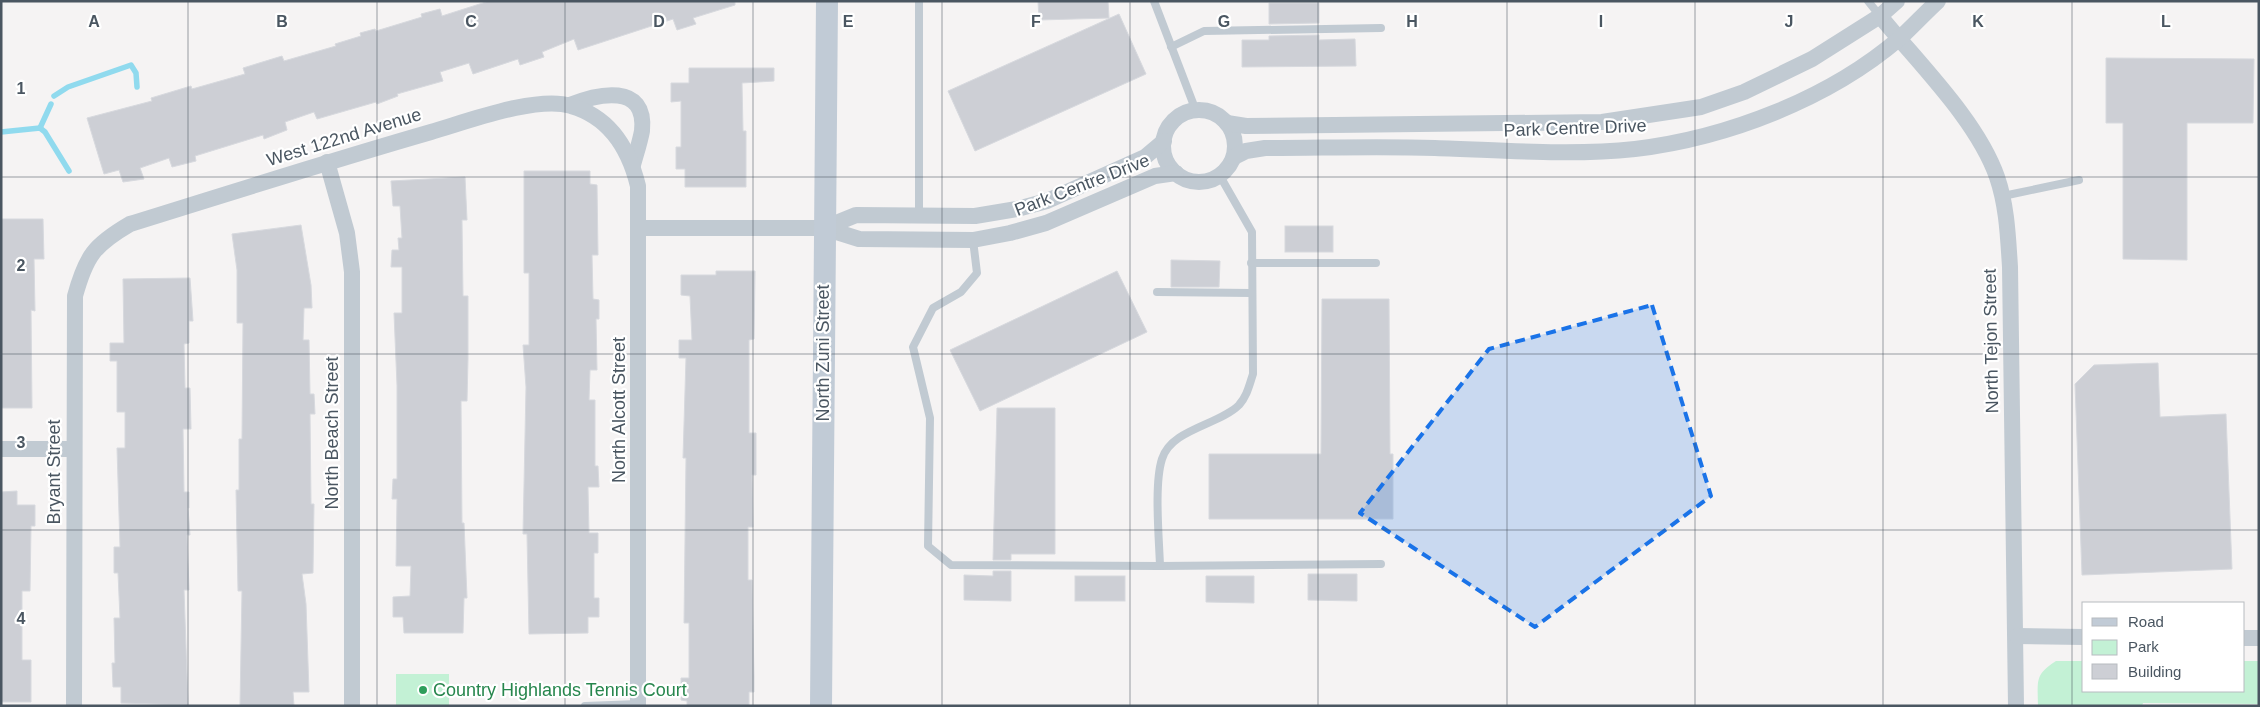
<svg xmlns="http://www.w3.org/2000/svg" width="2260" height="707" font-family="Helvetica,sans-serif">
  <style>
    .green { fill: #c3f1d5 }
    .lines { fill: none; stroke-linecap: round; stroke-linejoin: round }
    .stream { stroke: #90daee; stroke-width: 5.5 }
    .building { fill: #cdcfd5; stroke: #d7d9de }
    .lane { stroke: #c1cad2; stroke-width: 8 }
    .street { stroke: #c1cad2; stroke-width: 16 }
    .secondary { stroke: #c1cbd6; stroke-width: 22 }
    .marked { fill: #1a73e8; fill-opacity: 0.2; stroke: #1a73e8; stroke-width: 4; stroke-dasharray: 10 6; stroke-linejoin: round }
    .grid { fill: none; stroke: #4a5661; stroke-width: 1; stroke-opacity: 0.55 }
    .leisure-dot { fill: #2e9e5b; stroke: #fff; stroke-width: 2 }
    .labels { text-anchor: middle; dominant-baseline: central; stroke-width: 4.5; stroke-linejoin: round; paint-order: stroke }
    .street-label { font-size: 18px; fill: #4a5661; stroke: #fff }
    .leisure-label { font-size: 18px; fill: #27864d; stroke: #fff; text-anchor: start }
    .grid-label { font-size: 16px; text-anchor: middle; font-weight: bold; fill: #4a5661; stroke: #fff; stroke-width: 4.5; stroke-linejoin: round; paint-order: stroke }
  </style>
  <rect width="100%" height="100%" fill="#f5f3f3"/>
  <g class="green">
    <path d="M2056 661H2084V691H2244V661H2259V704L2143 703 2142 706H2038C2038 681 2034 675 2056 661Z"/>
    <rect x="396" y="674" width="53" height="32"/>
  </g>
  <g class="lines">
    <g class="stream">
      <polyline points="54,96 68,87 131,65 136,73 137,87"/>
      <polyline points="40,128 51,104"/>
      <polyline points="1,132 40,128 45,132 69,171"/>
    </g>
  </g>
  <g class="building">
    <polygon points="489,1 735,1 735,5 693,18 696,24 677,30 673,19 578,50 574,39 542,52 544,57 520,65 518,59 473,74 469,63 440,72 443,81 397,94 398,96 377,104 376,102 317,119 314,112 285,122 287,130 264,139 263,135 195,156 196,161 172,167 169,158 140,168 144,179 123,182 119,170 104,174 87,118 152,101 151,98 191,86 192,89 245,74 243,68 282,56 284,61 336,46 335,44 361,36 360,33 375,29 376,31 422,17 421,14 440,9 442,16"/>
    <polygon points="1038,1 1108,1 1109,18 1039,20"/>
    <polygon points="1269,3 1319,3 1319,23 1269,24"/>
    <polygon points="1119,14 1146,74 975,151 948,91"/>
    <polygon points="1319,35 1319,40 1355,39 1356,66 1242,67 1242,40 1269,40 1269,36"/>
    <polygon points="2106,58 2254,59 2253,123 2187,123 2187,260 2123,259 2123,123 2106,123"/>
    <polygon points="689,68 774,68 774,81 742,83 743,131 746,131 746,187 685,187 685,169 676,169 676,147 681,147 681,101 671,102 671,83 689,83"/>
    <polygon points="524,171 590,171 590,184 597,185 598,255 592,255 593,299 599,300 599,319 596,319 597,370 590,370 589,400 595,400 595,466 598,466 599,487 588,487 589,533 598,533 598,553 594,553 594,598 599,598 599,617 588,617 588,633 529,634 527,534 523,534 526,387 523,345 529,345 529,273 524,273"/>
    <polygon points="465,177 467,220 462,220 463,296 468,296 468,358 467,401 461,401 462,523 464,523 467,598 464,598 463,633 404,633 403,617 393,617 393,597 410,596 411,566 396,566 397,499 392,499 393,479 397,479 397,385 394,313 402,313 402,267 391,267 392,250 399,250 398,238 402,238 400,206 393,206 391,181"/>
    <polygon points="1,219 43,219 44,259 34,259 35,311 31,310 32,408 1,408"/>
    <polygon points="301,225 311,285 312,308 304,308 303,340 309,340 310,394 314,394 315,414 310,414 311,504 314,504 313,573 302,574 306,604 309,692 293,692 294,706 240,706 242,591 238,591 236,490 239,490 239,439 242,439 243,323 237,323 237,270 232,234"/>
    <rect x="1285" y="226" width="48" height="26"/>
    <polygon points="1171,260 1220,261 1219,287 1171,287"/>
    <polygon points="716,271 755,271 754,339 749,340 749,433 756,433 756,475 752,475 753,527 748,527 748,580 752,580 754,677 754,692 749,692 749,706 687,706 687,701 681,700 681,678 689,678 689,623 684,623 686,458 683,458 686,358 679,358 679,340 692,340 690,296 681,295 681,275 716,275"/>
    <polygon points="1117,271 1147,332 980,411 950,350"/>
    <polygon points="190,278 193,321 189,321 189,343 184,344 185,388 190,388 191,429 183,429 184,492 189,492 189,508 188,508 190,535 187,535 189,590 184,590 188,705 121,703 121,687 113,687 112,663 115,663 114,618 120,618 118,573 114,573 114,547 120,547 117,448 125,448 125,412 117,412 117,361 110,361 110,343 124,343 123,279"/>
    <polygon points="1322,299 1389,299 1390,454 1393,454 1393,519 1209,519 1209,454 1321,454"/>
    <polygon points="2158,363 2160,417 2226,414 2232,569 2082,575 2075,384 2094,365"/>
    <polygon points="997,408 1055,408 1055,554 1011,554 1011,560 993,560"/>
    <polygon points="17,491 17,505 35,505 35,526 31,526 30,591 22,591 22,660 31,660 31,702 1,702 1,492"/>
    <polygon points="993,571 1011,571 1011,601 964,600 964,575 993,576"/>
    <polygon points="1308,574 1357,574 1357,601 1308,600"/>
    <rect x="1075" y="576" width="50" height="25"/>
    <polygon points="1206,576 1254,576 1254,603 1206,602"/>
  </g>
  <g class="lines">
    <g class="lane">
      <polyline points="1154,1 1196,111"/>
      <polyline points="1868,1 1880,16"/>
      <polyline points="1171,47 1204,31 1381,28"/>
      <path d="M1220 176 1252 232 1253 374C1249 386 1247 396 1239 405 1219 425 1171 429 1162 459 1154 484 1159 537 1160 566L1381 564"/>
      <polyline points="2003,196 2079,180"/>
      <polyline points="919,215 919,1"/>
      <polyline points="973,240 977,273 961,292 933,308 913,347 930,418 928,546 951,565 1160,566"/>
      <polyline points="1251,263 1376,263"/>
      <polyline points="1157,292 1251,293"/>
      <polyline points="585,706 638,704"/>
    </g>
    <g class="street">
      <path d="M1880 16C1918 63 1977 120 1997 177 2007 206 2008 237 2010 267L2016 706"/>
      <path d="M570 105C597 94 647 82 642 131 640 142 636 154 633 165"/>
      <circle cx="1199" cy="146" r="36"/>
      <polyline points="1227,123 1246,126 1602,122 1701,107 1744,92 1812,59 1880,16 1897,1"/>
      <path d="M1234 157 1246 151 1265 148C1322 148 1379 146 1435 148 1501 150 1569 156 1635 149 1727 138 1829 99 1900 38 1913 26 1925 13 1938 1"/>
      <polyline points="327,162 347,233 352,272 352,706"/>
      <polyline points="639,228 824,228 859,239 973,240 1010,233 1046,223 1155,176 1176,173"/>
      <polyline points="824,228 856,215 975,216 1017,209 1047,201 1145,157 1164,141"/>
      <polyline points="1,449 74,449"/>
      <polyline points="2017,636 2084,637"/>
      <polyline points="2244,638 2259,638"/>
      <path d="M74 706 75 296C86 256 94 245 130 224 230 193 330 161 431 132 466 122 537 95 571 106 610 117 629 149 638 186V706"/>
    </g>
    <polyline class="secondary" points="821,706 827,1"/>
  </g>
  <path class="marked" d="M1652 305 1711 496 1535 627 1360 513 1489 349Z"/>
  <path class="grid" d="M188 1V706M377 1V706M565 1V706M753 1V706M942 1V706M1130 1V706M1318 1V706M1507 1V706M1695 1V706M1883 1V706M2072 1V706M1 177H2259M1 354H2259M1 530H2259"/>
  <circle class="leisure-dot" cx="423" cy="690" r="5"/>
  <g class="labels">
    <g class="street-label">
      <text transform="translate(1575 128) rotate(-2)">Park Centre Drive</text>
      <text transform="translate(344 137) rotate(-17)">West 122nd Avenue</text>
      <text transform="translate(1082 185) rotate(-21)">Park Centre Drive</text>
      <text transform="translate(1991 341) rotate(-91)">North Tejon Street</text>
      <text transform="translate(823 353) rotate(-90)">North Zuni Street</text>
      <text transform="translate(619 410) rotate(-90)">North Alcott Street</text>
      <text transform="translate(332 433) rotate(-90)">North Beach Street</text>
      <text transform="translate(54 472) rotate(-90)">Bryant Street</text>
    </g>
    <g class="leisure-label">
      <text x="433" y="690">Country Highlands Tennis Court</text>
    </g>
  </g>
  <g class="grid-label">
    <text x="94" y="27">A</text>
    <text x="282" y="27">B</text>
    <text x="471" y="27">C</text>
    <text x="659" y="27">D</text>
    <text x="848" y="27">E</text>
    <text x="1036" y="27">F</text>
    <text x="1224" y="27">G</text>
    <text x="1412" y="27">H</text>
    <text x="1601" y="27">I</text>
    <text x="1789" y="27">J</text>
    <text x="1978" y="27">K</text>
    <text x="2166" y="27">L</text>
    <text x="21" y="94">1</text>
    <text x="21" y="271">2</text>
    <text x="21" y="448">3</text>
    <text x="21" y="624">4</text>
  </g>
  <rect width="2260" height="707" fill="none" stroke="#4a5661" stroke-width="5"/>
  <rect x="2082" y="602" width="162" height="90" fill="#ffffff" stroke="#b7bbc0"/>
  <rect x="2092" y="618" width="25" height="8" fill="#c1cbd6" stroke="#b7bbc0"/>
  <text x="2128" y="627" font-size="15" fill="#4a5661">Road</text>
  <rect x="2092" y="640" width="25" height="15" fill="#c3f1d5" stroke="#b7bbc0"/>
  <text x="2128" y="652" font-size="15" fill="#4a5661">Park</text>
  <rect x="2092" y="664" width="25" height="15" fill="#cdcfd5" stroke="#b7bbc0"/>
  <text x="2128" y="677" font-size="15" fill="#4a5661">Building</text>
</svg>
